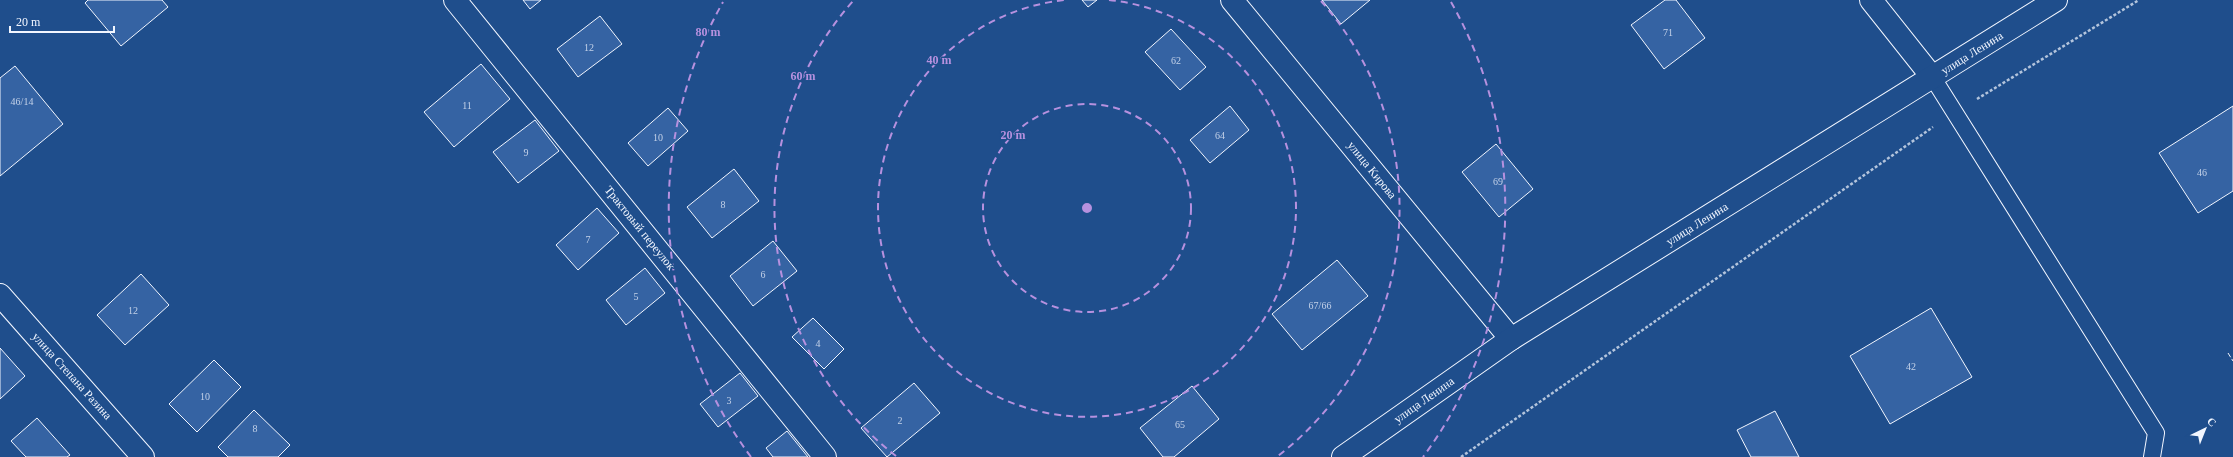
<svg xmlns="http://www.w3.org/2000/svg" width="2233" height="457" font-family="Georgia,serif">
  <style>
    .building { fill: #3563a3; stroke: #f2f6ff }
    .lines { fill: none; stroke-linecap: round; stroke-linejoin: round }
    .service-casing { stroke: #f2f6ff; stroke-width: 18 }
    .minor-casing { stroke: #f2f6ff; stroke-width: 24 }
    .secondary-casing { stroke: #f2f6ff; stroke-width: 24 }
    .path { stroke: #b3c4dc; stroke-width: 2.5; stroke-dasharray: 3 2; stroke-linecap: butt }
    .service { stroke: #1f4e8c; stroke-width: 16 }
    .minor { stroke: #1f4e8c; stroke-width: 22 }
    .secondary { stroke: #1f4e8c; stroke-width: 22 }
    .fence { stroke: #f2f6ff; stroke-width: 1; stroke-dasharray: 5 2; stroke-linecap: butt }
    .ring { fill: none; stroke: #b691df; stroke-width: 2; stroke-dasharray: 7 5 }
    .labels { text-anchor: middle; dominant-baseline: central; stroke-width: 3; stroke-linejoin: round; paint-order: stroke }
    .number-label { font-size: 10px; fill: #c3d1e8 }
    .street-label { font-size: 12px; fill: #f2f6ff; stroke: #1f4e8c }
    .centre { fill: #b691df; stroke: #1f4e8c; stroke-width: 2 }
    .ring-label { font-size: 12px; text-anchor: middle; font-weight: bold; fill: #b691df; stroke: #1f4e8c; stroke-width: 3; stroke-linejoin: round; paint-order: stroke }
  </style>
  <rect width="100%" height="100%" fill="#1f4e8c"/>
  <g class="building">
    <polygon points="88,0 162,0 168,7 121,46 85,3"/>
    <polygon points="523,0 541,0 530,9"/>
    <polygon points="1082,0 1097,0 1088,7"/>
    <polygon points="1322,0 1370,0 1341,24"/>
    <polygon points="1665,0 1676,0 1705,38 1664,69 1631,25"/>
    <polygon points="600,16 622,44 578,77 557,49"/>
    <polygon points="1171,29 1206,67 1180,90 1145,52"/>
    <polygon points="481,64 510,99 454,147 424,112"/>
    <polygon points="15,66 63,124 0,176 0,78"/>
    <polygon points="1230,106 1249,130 1210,163 1190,140"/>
    <polygon points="2233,106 2233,191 2198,213 2159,153"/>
    <polygon points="668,108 688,131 648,166 628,143"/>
    <polygon points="535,120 559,151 518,183 493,152"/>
    <polygon points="1496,144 1533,189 1499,217 1462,172"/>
    <polygon points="734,169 759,201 712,238 687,207"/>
    <polygon points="597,208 619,233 578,270 556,245"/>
    <polygon points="773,241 797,271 753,306 730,276"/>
    <polygon points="1337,260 1368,296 1302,350 1272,314"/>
    <polygon points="645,268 665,293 626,325 606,300"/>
    <polygon points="141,274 169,305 125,345 97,315"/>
    <polygon points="1931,308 1972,377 1890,424 1850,356"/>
    <polygon points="813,318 844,349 824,369 792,337"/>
    <polygon points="0,348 25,376 0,399"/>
    <polygon points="214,360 241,387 197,432 169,404"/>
    <polygon points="740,373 758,396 718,427 700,404"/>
    <polygon points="914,383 940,413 887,457 861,428"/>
    <polygon points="1192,386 1219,419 1174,457 1163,457 1140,428"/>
    <polygon points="254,410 290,445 278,457 228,457 218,447"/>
    <polygon points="1775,411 1799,457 1751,457 1737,430"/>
    <polygon points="37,418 70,455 67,457 26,457 11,441"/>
    <polygon points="787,431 808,457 773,457 766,448"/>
  </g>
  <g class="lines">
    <g class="service-casing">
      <polyline id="service" points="1933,78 2156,433 2152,457"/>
    </g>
    <g class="minor-casing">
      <g id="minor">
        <polyline points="455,0 825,457"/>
        <polyline points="1232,0 1511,339"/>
        <polyline points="1871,0 1933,78"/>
        <polyline points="0,295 143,457"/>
      </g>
    </g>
    <g class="secondary-casing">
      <polyline id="secondary" points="1343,457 1511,339 2056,0"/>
    </g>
    <g class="path">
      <polyline points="1977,99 2139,0"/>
      <polyline points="1461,457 1933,127"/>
    </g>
    <use href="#service" class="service"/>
    <use href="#minor" class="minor"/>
    <use href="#secondary" class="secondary"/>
    <polyline class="fence" points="2228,353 2233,361"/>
  </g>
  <g class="ring">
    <circle cx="1087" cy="208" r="104"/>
    <path d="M1109 0A209 209 0 1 1 1065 0"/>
    <path d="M896 456A313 313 0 0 1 853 1M1321 1A313 313 0 0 1 1278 456"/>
    <path d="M751 457A418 418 0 0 1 723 2M1451 2A418 418 0 0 1 1423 457"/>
  </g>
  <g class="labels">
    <g class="number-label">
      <text x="1668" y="32">71</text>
      <text x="589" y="47">12</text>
      <text x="1176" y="60">62</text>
      <text x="22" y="101">46/14</text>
      <text x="467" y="105">11</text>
      <text x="1220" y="135">64</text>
      <text x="658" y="137">10</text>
      <text x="526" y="152">9</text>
      <text x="2202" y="172">46</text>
      <text x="1498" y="181">69</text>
      <text x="723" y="204">8</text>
      <text x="588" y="239">7</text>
      <text x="763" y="274">6</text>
      <text x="636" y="296">5</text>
      <text x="1320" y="305">67/66</text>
      <text x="133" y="310">12</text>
      <text x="818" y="343">4</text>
      <text x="1911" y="366">42</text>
      <text x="205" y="396">10</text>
      <text x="729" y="400">3</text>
      <text x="900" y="420">2</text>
      <text x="1180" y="424">65</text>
      <text x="255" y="428">8</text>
    </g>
    <g class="street-label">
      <text transform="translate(1972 53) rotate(-32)">улица Ленина</text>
      <text transform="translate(1372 170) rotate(51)">улица Кирова</text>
      <text transform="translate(1697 224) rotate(-32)">улица Ленина</text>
      <text transform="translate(640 228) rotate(51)">Трактовый переулок</text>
      <text transform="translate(72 376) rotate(48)">улица Степана Разина</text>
      <text transform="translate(1424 400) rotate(-35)">улица Ленина</text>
    </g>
  </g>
  <circle cx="1087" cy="208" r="6" class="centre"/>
  <g class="ring-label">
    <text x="708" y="36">80 m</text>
    <text x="939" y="64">40 m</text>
    <text x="803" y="80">60 m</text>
    <text x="1013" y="139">20 m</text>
  </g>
  <g transform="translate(2205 429) rotate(43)" stroke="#1f4e8c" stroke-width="3" paint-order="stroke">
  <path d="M0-3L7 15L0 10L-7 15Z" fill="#f2f6ff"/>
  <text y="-6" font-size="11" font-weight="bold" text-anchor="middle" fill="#f2f6ff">С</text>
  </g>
  <path d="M10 26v6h104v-6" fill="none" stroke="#f2f6ff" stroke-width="2"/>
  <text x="16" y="26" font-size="12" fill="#f2f6ff" stroke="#1f4e8c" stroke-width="3" paint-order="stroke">20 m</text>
</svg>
